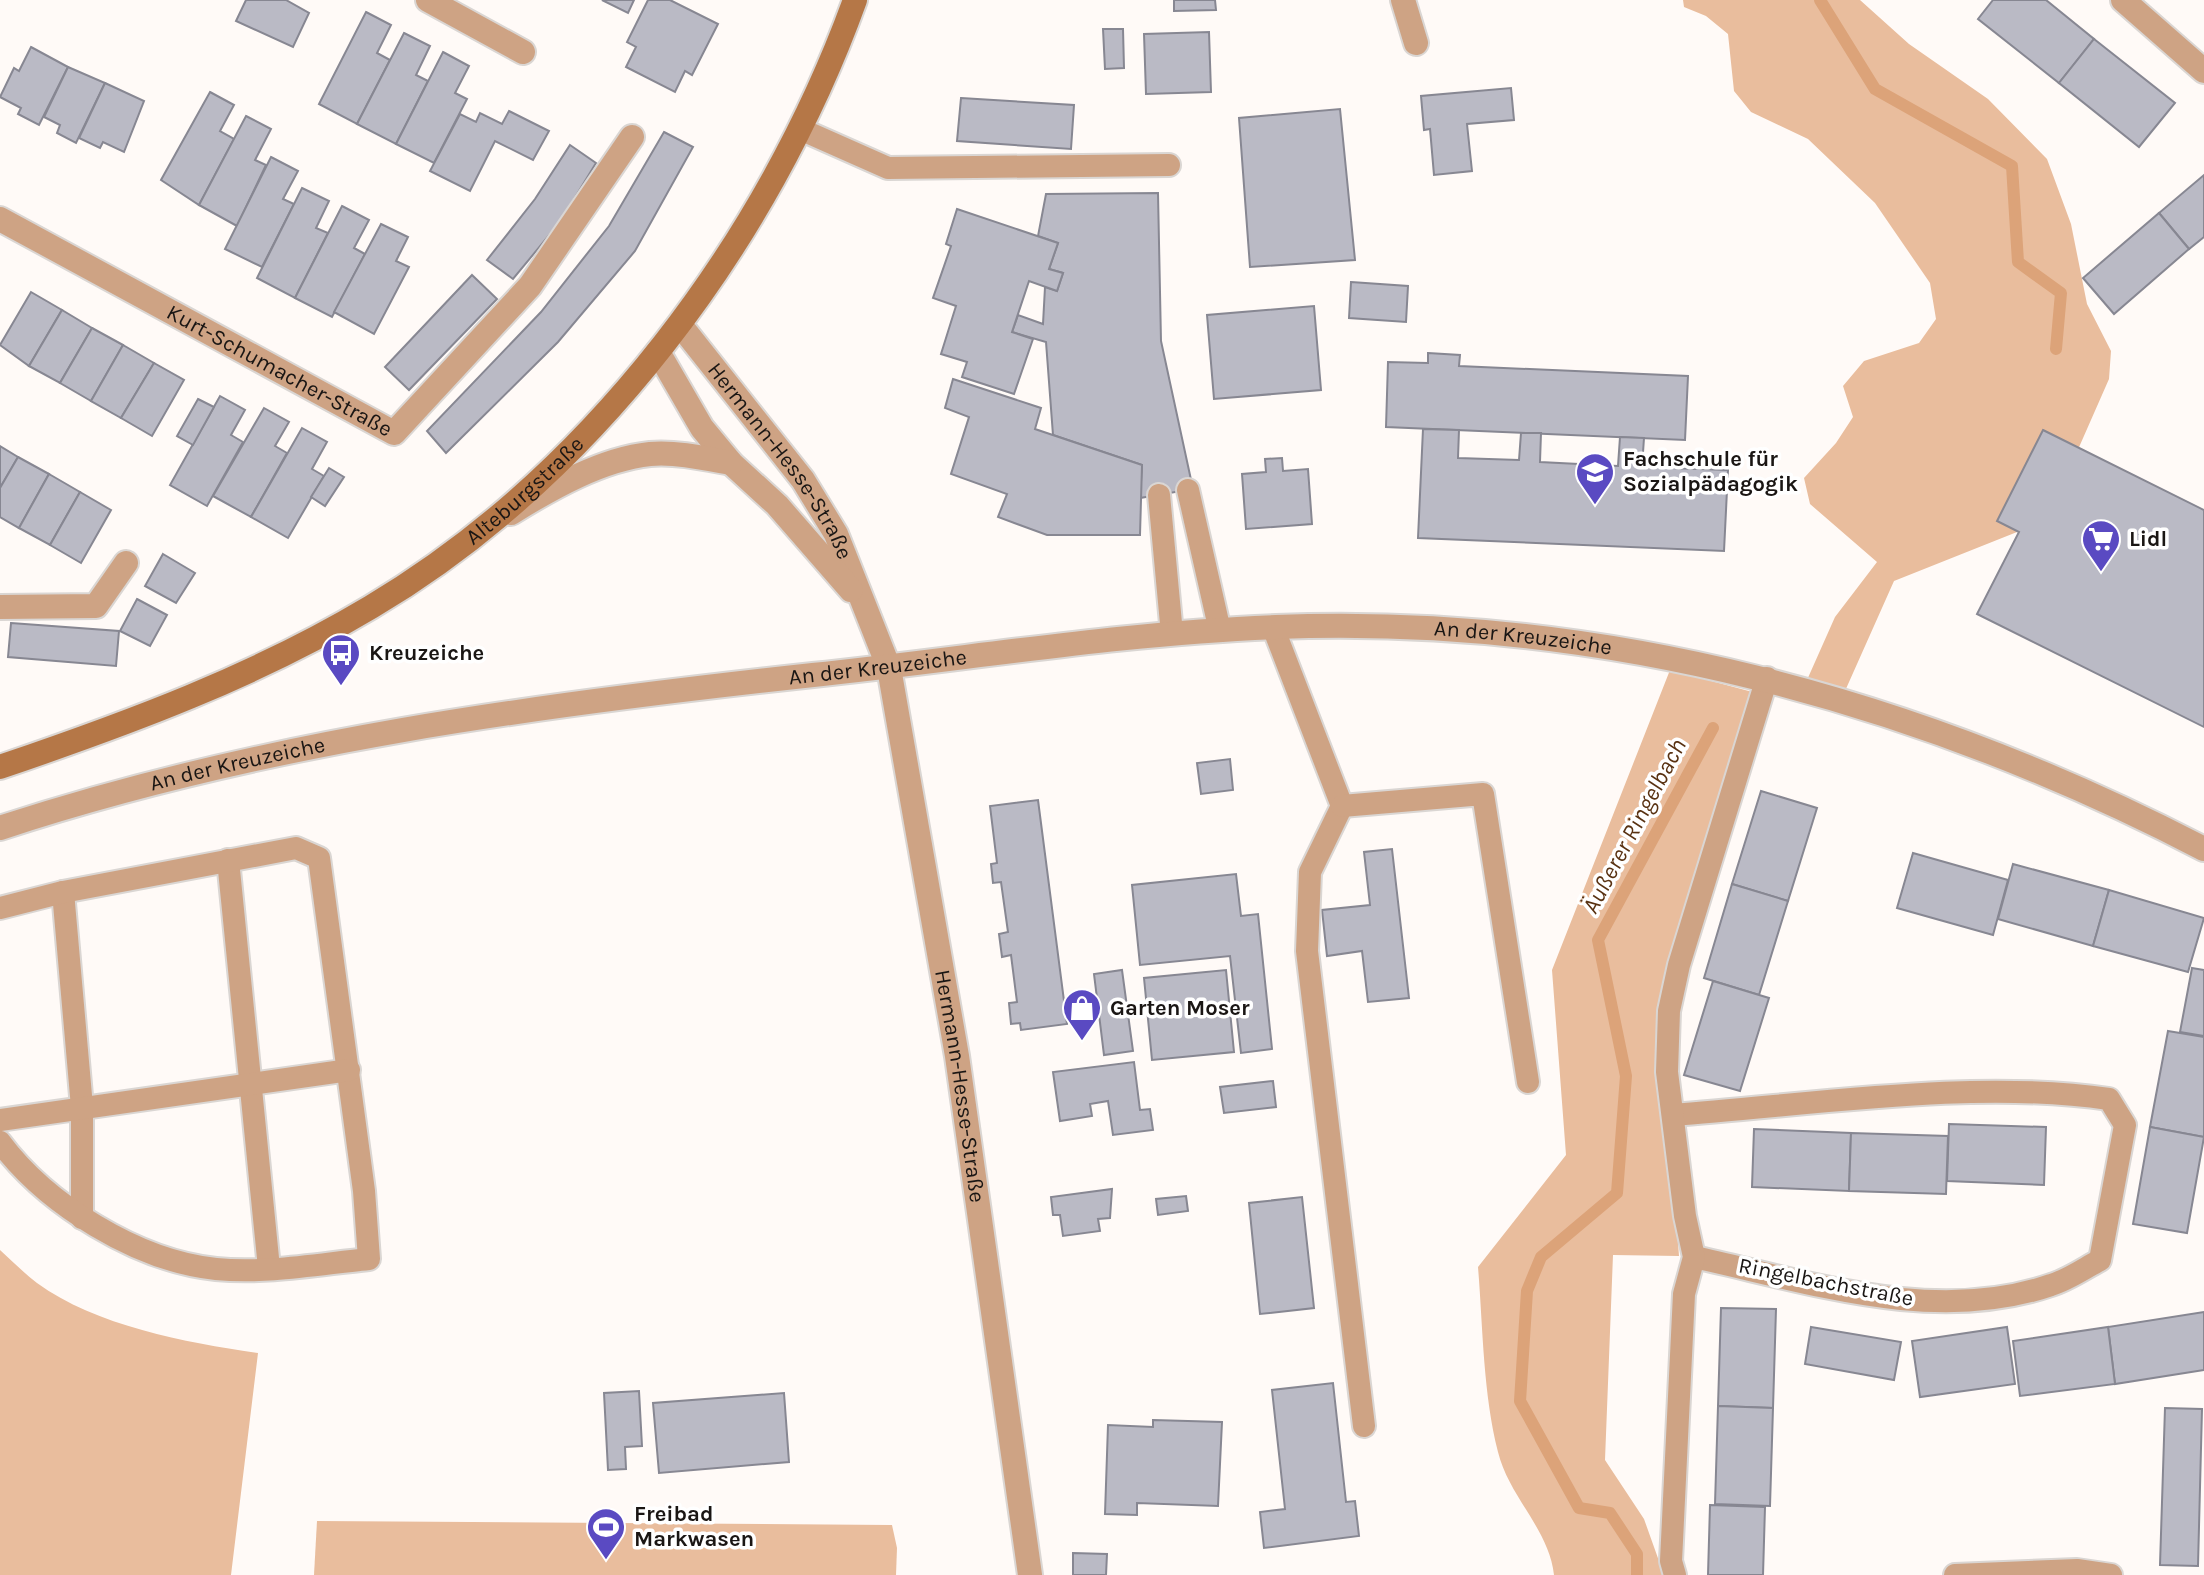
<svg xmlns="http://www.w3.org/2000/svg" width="2204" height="1575" font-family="Karla,sans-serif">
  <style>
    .green { fill: #e9bd9d }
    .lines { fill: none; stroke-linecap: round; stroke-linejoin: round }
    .stream { stroke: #dca379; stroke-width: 12 }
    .building { fill: #babac5; stroke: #878792; stroke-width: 2 }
    .service-casing { stroke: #dad6d3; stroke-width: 26 }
    .minor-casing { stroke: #dad6d3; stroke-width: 28 }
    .secondary-casing { stroke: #dad6d3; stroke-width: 28 }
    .service { stroke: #cea384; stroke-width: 22 }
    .minor { stroke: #cea384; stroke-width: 24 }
    .secondary { stroke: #b57747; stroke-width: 24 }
    .labels { text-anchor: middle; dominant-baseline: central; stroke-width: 7; stroke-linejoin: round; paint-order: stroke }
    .street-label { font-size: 22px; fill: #1a1614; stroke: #fff }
    .poi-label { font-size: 22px; font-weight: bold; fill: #1a1614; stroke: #fff; text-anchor: start }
    .water-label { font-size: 24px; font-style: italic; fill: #593212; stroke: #fff }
  </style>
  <rect width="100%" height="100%" fill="#fffaf7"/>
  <g class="green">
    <polygon points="1683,0 1860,0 1909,44 1988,99 2047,159 2071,224 2087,304 2111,351 2109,379 2047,520 1894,581 1841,700 1803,689 1835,617 1877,562 1810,504 1804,478 1836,443 1853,417 1843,386 1864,361 1919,343 1936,319 1930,283 1875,203 1808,139 1751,112 1734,91 1728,34 1706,16 1684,7"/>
    <path d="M1670 670 1760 694 1686 917 1670 1131 1679 1256 1613 1255 1605 1460 1644 1519 1664 1575H1554C1549 1529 1509 1497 1498 1452 1483 1393 1483 1328 1478 1267L1566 1155 1552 970Z"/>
    <path d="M0 1250C12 1261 24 1273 37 1283 96 1326 188 1343 258 1353L231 1575H0Z"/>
    <polygon points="317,1521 892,1525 897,1548 896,1575 314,1575"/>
  </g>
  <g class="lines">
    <g class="stream">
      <polyline points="1820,0 1875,89 2012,166 2018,262 2061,293 2056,349"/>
      <polyline points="1637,1575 1637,1554 1610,1513 1579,1508 1520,1401 1527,1291 1541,1257 1617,1193 1626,1076 1598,940 1713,728"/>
    </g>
  </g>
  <g class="building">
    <polygon points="246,0 286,0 309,13 293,47 236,21"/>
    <polygon points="602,0 634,0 628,13"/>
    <polygon points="648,0 670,0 718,24 692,75 685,71 675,92 626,67 636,47 627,42"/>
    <polygon points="1174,0 1215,0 1216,10 1174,11"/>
    <polygon points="1993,0 2046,0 2094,39 2059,83 1978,19"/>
    <polygon points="366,12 391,25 377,53 390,60 357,124 319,104"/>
    <polygon points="1103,29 1123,29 1124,68 1105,69"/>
    <polygon points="1209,32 1211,92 1146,94 1144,34"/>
    <polygon points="404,33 430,46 416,75 428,81 396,144 357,124"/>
    <polygon points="2094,39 2175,103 2139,147 2059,83"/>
    <polygon points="31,47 68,67 39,125 18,114 21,108 0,97 14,68 19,71"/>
    <polygon points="443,52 469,66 455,93 467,99 434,163 396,144"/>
    <polygon points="68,67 105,83 76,143 57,133 60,125 44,117"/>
    <polygon points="105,83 144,101 124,152 103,142 100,148 79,138"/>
    <polygon points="1511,88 1514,120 1467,124 1472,171 1434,175 1430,129 1424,130 1421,96"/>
    <polygon points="210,92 234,105 220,131 234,139 199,205 161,180"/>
    <polygon points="961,98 1074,105 1071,149 957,141"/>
    <polygon points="1340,109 1355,260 1250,267 1239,118"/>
    <polygon points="509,111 549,131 533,160 495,141 470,191 430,171 460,114 476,122 480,113 502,124"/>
    <polygon points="246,116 271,129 255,160 266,165 237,226 199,205"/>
    <polygon points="664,132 693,147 635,251 558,342 446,453 427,431 541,312 609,226"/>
    <polygon points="570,145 596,163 560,222 513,279 487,260 535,199"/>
    <polygon points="271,157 298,171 283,199 294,204 262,267 225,249"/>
    <polygon points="2204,175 2204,237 2189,249 2159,213"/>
    <polygon points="302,188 329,201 316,228 328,233 295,298 257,278"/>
    <polygon points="1158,193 1161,341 1193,489 1140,498 1142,465 1053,435 1046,342 1012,332 1018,315 1043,324 1045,287 1057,291 1063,273 1049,269 1058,243 1038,236 1046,194"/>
    <polygon points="342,206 369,220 354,248 365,254 332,317 295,298"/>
    <polygon points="957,209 1058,243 1049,269 1063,273 1057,291 1029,281 1012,332 1033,339 1014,394 962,377 967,362 941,354 956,306 933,298 951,246 946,244"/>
    <polygon points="2159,213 2189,249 2114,314 2083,278"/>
    <polygon points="381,224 408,237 396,261 409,267 374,334 334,312"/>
    <polygon points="472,275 497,299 409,390 385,367"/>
    <polygon points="1351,282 1408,286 1406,322 1349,318"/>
    <polygon points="31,292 62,310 29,366 0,345"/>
    <polygon points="1314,306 1321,390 1214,399 1207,315"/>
    <polygon points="62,310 92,328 60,383 29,366"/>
    <polygon points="92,328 123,345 91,401 60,383"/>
    <polygon points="123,345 154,363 121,418 91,401"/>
    <polygon points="1428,353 1460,355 1459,366 1688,376 1685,440 1386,427 1388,362 1428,363"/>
    <polygon points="154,363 184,380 152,436 121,418"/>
    <polygon points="953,379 1041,408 1035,429 1142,465 1140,535 1047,535 998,517 1007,494 951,474 969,417 945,408"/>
    <polygon points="220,396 245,410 231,435 243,442 207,506 170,485"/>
    <polygon points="198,399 214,407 193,445 177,436"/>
    <polygon points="264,408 289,422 275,446 287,453 251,517 213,496"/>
    <polygon points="302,428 327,442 312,469 324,476 288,538 251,517"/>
    <polygon points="1423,429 1459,430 1458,458 1519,460 1521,433 1541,433 1540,462 1618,466 1620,437 1644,438 1642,467 1728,470 1724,551 1418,538"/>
    <polygon points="2043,430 2204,510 2204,727 1977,614 2019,532 1997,521"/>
    <polygon points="0,446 18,457 0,488"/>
    <polygon points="18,457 49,474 19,528 0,517 0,488"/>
    <polygon points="1282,458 1283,471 1308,469 1312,524 1246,529 1242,474 1266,472 1265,459"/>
    <polygon points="329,468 344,477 325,506 311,497"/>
    <polygon points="49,474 80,492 50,545 19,528"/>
    <polygon points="80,492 111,510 81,563 50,545"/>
    <polygon points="163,554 195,573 176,603 145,586"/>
    <polygon points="137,599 167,615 150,646 120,631"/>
    <polygon points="11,623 119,631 116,666 8,657"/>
    <polygon points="1230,759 1233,790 1201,794 1197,763"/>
    <polygon points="1761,791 1817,808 1788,901 1732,884"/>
    <polygon points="1038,800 1067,1024 1021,1030 1020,1023 1011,1024 1009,1003 1017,1002 1011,955 1002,957 999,934 1008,932 1001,882 993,883 991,864 997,863 990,806"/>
    <polygon points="1392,849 1409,998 1368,1002 1362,951 1327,956 1322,910 1370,905 1364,852"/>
    <polygon points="1913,853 2008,880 1993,935 1897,908"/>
    <polygon points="2013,864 2109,890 2093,946 1998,919"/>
    <polygon points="1236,874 1241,916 1258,914 1272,1049 1241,1053 1230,956 1140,965 1132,885"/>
    <polygon points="1732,884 1788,901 1759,995 1704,978"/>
    <polygon points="2109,890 2204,918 2188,972 2093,946"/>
    <polygon points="2192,968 2204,970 2204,1036 2180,1032"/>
    <polygon points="1122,970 1133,1051 1104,1055 1094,974"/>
    <polygon points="1226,970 1234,1052 1152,1060 1144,978"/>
    <polygon points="1713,981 1769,998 1740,1091 1684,1075"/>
    <polygon points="2168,1031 2204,1037 2204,1137 2150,1127"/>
    <polygon points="1134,1062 1140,1110 1150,1109 1153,1130 1113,1135 1108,1101 1090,1104 1092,1116 1060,1121 1053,1072"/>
    <polygon points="1273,1081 1276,1107 1224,1113 1220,1087"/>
    <polygon points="1949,1124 2046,1127 2044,1185 1947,1181"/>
    <polygon points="2150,1127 2204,1137 2187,1233 2133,1224"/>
    <polygon points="1754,1129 1851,1133 1849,1191 1752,1187"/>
    <polygon points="1851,1133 1948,1136 1946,1194 1849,1191"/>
    <polygon points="1112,1189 1110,1218 1098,1219 1100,1231 1063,1236 1060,1215 1053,1215 1051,1197"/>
    <polygon points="1186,1196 1188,1211 1158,1215 1156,1199"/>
    <polygon points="1302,1197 1314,1308 1260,1314 1249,1203"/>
    <polygon points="1721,1308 1776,1309 1773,1408 1718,1406"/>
    <polygon points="2204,1312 2204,1370 2115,1384 2108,1327"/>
    <polygon points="1811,1327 1901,1342 1894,1380 1805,1364"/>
    <polygon points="2007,1327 2015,1384 1920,1397 1912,1341"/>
    <polygon points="2108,1327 2115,1384 2020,1396 2013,1341"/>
    <polygon points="1333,1383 1346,1502 1355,1501 1359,1536 1264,1548 1260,1512 1285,1509 1272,1390"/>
    <polygon points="639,1391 642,1446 625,1447 626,1469 608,1470 604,1393"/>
    <polygon points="784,1393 789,1462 659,1473 653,1403"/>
    <polygon points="1718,1406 1773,1408 1770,1506 1715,1504"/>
    <polygon points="2165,1408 2202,1409 2198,1566 2160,1565"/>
    <polygon points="1153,1420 1222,1422 1218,1506 1137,1503 1137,1515 1105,1514 1108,1425 1153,1427"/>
    <polygon points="1710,1505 1765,1507 1763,1575 1708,1575"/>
    <polygon points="1073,1553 1107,1554 1106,1575 1073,1575"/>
  </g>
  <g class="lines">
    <g class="service-casing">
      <g id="service">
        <polyline points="800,129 888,168 1169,165"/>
        <polyline points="1188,490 1220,631"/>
        <polyline points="1159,495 1172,634"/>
        <polyline points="1273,627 1342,806 1310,872 1307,951 1364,1426"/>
        <polyline points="1342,806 1483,794 1528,1082"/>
        <polyline points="228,860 269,1268"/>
        <polyline points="63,892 82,1107 82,1218"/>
        <path d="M0 908 63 892 296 848 319 858 364 1191 369 1259C319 1264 266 1274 216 1269 137 1261 46 1204 0 1142"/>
        <path d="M1673 1115C1810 1105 1974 1079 2109 1099L2125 1125 2100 1260C2085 1268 2068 1280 2051 1285 1935 1325 1809 1282 1694 1257"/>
        <polyline points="0,1120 349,1070"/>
        <polyline points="1675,1575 1671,1561 1684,1294 1694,1257 1685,1216 1667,1072 1669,1011 1679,965 1767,678"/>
        <polyline points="1955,1575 2077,1570 2111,1575"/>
      </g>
    </g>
    <g class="minor-casing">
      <g id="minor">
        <polyline points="428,0 523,52"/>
        <polyline points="1403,0 1416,43"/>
        <polyline points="2123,0 2204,71"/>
        <path id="s1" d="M0 219 394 433 530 286 632 137"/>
        <path id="s2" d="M681 326 803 480 836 534 889 668 957 1056 1030 1575"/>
        <polyline points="658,352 702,428 731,463 777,505 851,590"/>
        <path d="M511 513C551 488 602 459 650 454 678 452 704 458 731 463"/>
        <polyline points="0,607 96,606 126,563"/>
        <path id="s3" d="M0 828C264 741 538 705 813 675 967 659 1120 633 1276 627 1601 614 1917 700 2204 849"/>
      </g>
    </g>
    <g class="secondary-casing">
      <g id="secondary">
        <path id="s4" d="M0 767C129 723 254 677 371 607 593 475 768 241 855 0"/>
      </g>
    </g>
    <use href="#service" class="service"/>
    <use href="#minor" class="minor"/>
    <use href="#secondary" class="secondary"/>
  </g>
  <defs>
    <g id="university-pin" transform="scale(2)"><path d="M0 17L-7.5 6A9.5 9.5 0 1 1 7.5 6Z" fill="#5a4ac2" stroke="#fff"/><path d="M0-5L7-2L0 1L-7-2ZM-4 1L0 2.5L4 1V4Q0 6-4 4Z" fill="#fff"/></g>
    <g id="supermarket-pin" transform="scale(2)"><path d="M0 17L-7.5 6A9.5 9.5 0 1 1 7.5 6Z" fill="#5a4ac2" stroke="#fff"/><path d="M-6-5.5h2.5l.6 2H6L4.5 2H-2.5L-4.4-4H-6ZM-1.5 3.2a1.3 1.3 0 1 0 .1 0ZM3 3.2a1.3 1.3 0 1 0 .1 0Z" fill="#fff"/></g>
    <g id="bus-pin" transform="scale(2)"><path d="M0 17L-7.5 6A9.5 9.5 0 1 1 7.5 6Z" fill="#5a4ac2" stroke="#fff"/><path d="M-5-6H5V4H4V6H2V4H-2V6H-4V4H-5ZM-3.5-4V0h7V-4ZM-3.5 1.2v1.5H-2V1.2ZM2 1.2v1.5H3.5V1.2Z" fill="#fff"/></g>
    <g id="shop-pin" transform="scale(2)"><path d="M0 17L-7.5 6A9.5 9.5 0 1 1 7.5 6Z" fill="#5a4ac2" stroke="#fff"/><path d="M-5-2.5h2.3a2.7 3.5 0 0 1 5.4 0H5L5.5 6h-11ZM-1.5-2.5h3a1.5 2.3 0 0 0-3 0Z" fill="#fff"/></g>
    <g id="stadium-pin" transform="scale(2)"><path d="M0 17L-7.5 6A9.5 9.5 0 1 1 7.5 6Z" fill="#5a4ac2" stroke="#fff"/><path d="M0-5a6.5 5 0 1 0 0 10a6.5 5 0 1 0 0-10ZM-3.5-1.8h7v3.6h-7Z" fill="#fff"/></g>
  </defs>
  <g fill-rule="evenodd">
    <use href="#university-pin" x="1595" y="472"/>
    <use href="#supermarket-pin" x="2101" y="539"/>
    <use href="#bus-pin" x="341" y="653"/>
    <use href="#shop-pin" x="1082" y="1008"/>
    <use href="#stadium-pin" x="606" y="1527"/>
  </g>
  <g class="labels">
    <g class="street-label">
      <text stroke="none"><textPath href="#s1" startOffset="318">Kurt-Schumacher-Straße</textPath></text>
      <text stroke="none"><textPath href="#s2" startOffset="168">Hermann-Hesse-Straße</textPath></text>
      <text stroke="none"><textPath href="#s4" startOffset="598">Alteburgstraße</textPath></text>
      <text stroke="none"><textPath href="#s3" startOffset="1542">An der Kreuzeiche</textPath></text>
      <text stroke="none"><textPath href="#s3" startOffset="894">An der Kreuzeiche</textPath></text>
      <text stroke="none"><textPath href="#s3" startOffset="246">An der Kreuzeiche</textPath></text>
      <text stroke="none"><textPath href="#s2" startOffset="828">Hermann-Hesse-Straße</textPath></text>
      <text transform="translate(1826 1282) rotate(11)">Ringelbachstraße</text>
    </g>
    <g class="poi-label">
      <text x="1623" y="459">Fachschule für<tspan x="1623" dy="25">Sozialpädagogik</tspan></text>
      <text x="2129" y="539">Lidl</text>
      <text x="369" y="653">Kreuzeiche</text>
      <text x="1110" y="1008">Garten Moser</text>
      <text x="634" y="1514">Freibad<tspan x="634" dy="25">Markwasen</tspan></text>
    </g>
    <g class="water-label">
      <text transform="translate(1634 826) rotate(-62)">Äußerer Ringelbach</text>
    </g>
  </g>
</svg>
